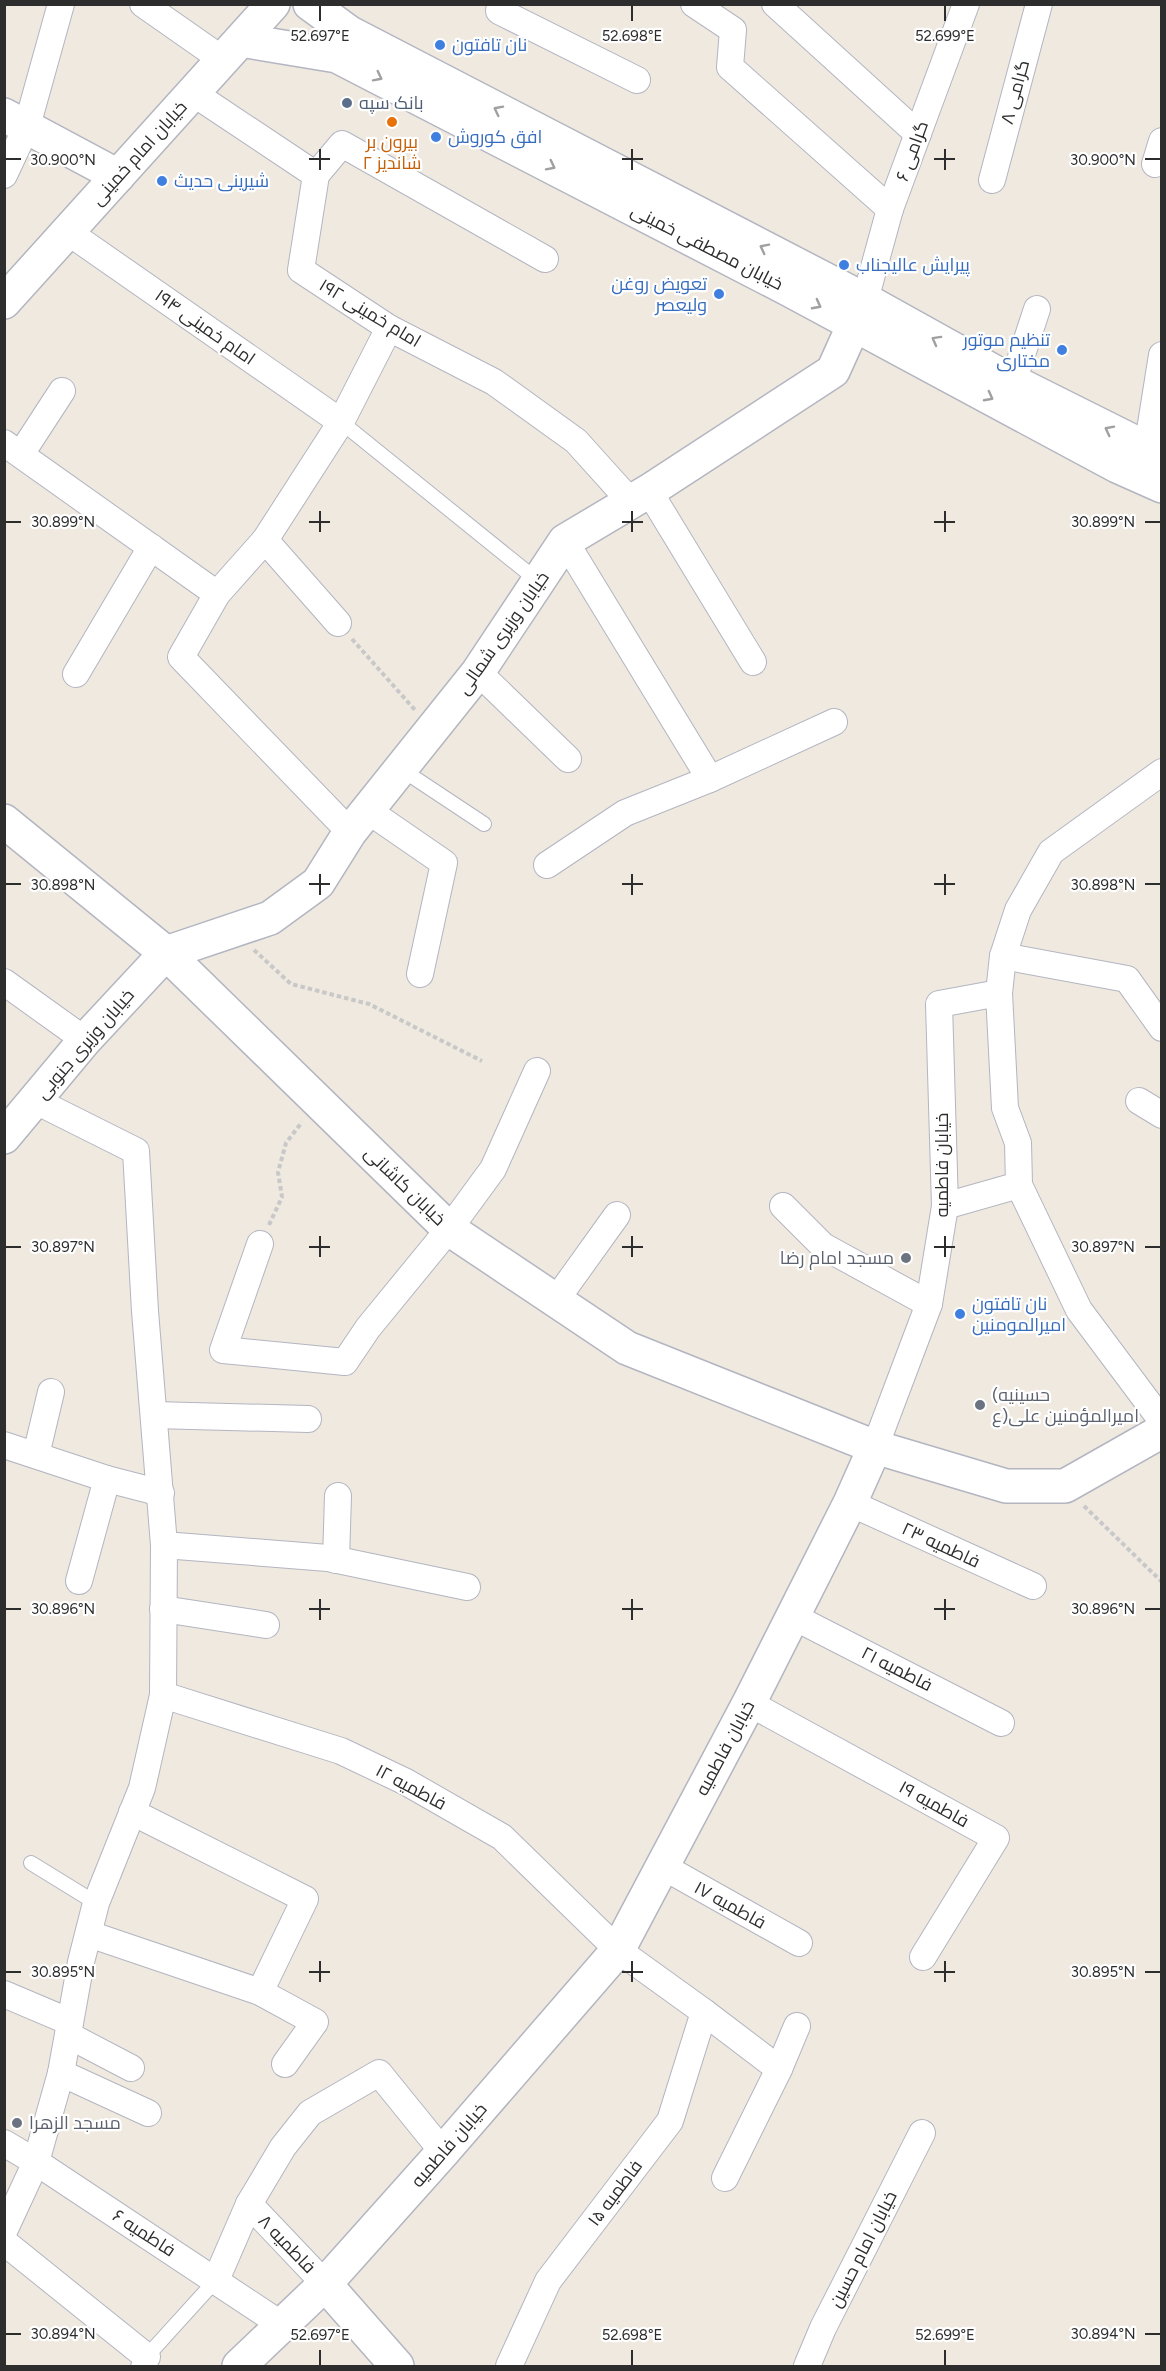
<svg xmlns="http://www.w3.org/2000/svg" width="1166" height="2371" font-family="Figtree,Cairo,sans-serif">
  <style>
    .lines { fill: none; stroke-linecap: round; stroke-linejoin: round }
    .lane-casing { stroke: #b3b5c1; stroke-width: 16 }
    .street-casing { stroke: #b3b5c1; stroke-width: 28 }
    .secondary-casing { stroke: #b3b5c1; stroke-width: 36 }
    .path { stroke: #c8c8c8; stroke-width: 4; stroke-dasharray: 4.5 3; stroke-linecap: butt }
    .lane { stroke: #fff; stroke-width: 14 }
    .street { stroke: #fff; stroke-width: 26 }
    .secondary { stroke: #fff; stroke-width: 33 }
    .oneway { stroke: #a0a0a0 }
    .ticks { fill: none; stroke: #2d2d2d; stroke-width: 2 }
    .shop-dot { fill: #3f7fe0; stroke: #fff; stroke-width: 2 }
    .service-dot { fill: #5c6f8a; stroke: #fff; stroke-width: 2 }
    .food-dot { fill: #e8710a; stroke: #fff; stroke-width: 2 }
    .worship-dot { fill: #6b7280; stroke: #fff; stroke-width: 2 }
    .labels { text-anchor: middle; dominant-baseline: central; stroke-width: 4.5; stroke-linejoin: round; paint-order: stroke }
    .shop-label { font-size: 18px; fill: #366cbe; stroke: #fff; text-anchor: start }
    .street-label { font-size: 18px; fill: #2d2d2d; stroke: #fff }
    .service-label { font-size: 18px; fill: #4e5e75; stroke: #fff; text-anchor: start }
    .food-label { font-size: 18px; fill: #c56008; stroke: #fff }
    .worship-label { font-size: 18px; fill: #5b616d; stroke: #fff; text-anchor: start }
    .ticks-label { font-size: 15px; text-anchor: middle; fill: #2d2d2d; stroke: #fff; stroke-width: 4.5; stroke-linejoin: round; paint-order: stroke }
  </style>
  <rect width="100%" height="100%" fill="#efe9df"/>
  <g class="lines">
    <g class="lane-casing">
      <g id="lane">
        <polyline points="341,422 538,581"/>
        <polyline points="401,769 484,824"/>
        <polyline points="31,1863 96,1903"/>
        <polyline points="138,2366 216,2280"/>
      </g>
    </g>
    <g class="street-casing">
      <g id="street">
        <polyline points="143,4 223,60"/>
        <polyline points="500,4 499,11 637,80"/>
        <polyline points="694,4 733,30 730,67 890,209"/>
        <polyline points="775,4 918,134"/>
        <polyline points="193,93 316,175 301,270 389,328 494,382 576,441 631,502"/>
        <polyline points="1155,164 1162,141"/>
        <polyline points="4,175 27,126 61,4"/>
        <polyline points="316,175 342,144 545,259"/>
        <polyline points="992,180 1039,4"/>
        <polyline points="68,232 341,422"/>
        <polyline points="865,300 890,209 966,4"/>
        <polyline points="1013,382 1037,309"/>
        <polyline points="4,443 217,594"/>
        <polyline points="1147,449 1162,355"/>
        <polyline points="21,454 62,391"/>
        <polyline points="649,491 753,662"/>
        <polyline points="265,540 338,623"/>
        <polyline points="565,541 710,779"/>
        <polyline points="478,672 568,759"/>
        <polyline points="76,674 151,547"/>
        <polyline points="367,810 444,863 420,974"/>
        <polyline points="350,832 181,657 217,594 265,540 341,422 389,328"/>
        <polyline points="547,865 625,813 710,779 834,722"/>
        <polyline points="1003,956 1127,979 1162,1028"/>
        <polyline points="4,982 85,1040"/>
        <polyline points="1139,1101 1162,1115"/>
        <polyline points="1019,1185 1018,1143 1005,1108 999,993 1003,956 1018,910 1051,852 1162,772"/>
        <polyline points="783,1206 823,1246 929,1304"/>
        <polyline points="945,1206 1019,1185 1079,1310 1162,1421"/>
        <polyline points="260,1244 223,1350 345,1362 368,1328 449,1229 493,1169 537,1071"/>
        <polyline points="556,1300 617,1215"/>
        <polyline points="154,1415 308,1419"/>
        <polyline points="4,1445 107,1479 161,1493"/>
        <polyline points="875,1447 929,1304 945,1206 939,1004 999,993"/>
        <polyline points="36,1455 51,1392"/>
        <polyline points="850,1503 1033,1586"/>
        <polyline points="164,1545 328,1558 467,1587"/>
        <polyline points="336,1560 338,1496"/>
        <polyline points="79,1581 107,1479"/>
        <polyline points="163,1609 266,1625"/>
        <polyline points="792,1616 1001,1723"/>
        <polyline points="163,1695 341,1751 406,1782 502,1837 618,1950 704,2012 670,2121 548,2281 509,2366"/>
        <polyline points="749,1703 996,1838 923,1957"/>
        <polyline points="132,1812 305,1899 260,1992"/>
        <polyline points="662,1866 799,1943"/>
        <polyline points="89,1934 260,1992 315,2022 285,2064"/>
        <polyline points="4,1994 70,2022"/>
        <polyline points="704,2012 779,2069"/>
        <polyline points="68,2035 131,2068"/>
        <polyline points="61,2073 148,2113"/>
        <polyline points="4,2143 36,2162 282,2325"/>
        <polyline points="725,2178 779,2069 797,2026"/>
        <polyline points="249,2204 325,2284"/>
        <polyline points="4,2231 36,2162 61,2073 81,1962 96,1903 142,1788 163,1695 164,1545 145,1311 136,1151 36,1101"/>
        <polyline points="4,2242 147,2357"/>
        <polyline points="216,2280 249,2204 283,2147 310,2113 379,2073 443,2152"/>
        <polyline points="807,2366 823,2328 922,2133"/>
      </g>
    </g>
    <g class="secondary-casing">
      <g id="secondary">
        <polyline points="310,4 350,33 865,300 998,374 1162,456"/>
        <polyline points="241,40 337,56 790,290 1117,466 1162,486"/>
        <polyline points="4,115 118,176"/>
        <polyline points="4,302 273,4"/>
        <polyline points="4,821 166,953 449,1229 627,1348 875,1447 1006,1486 1065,1486 1162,1431"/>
        <polyline points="4,1137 85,1040 166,953 270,918 318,883 350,832 478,672 565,541 649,491 833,371 865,300"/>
        <polyline points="325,2284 397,2366"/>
        <polyline points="239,2366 325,2284 443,2152 618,1950 749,1703 850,1503 875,1447"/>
      </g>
    </g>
    <g class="path">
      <polyline points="352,639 415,710"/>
      <polyline points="254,950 291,984 369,1004 482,1061"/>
      <polyline points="269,1225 282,1197 278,1172 286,1143 302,1122"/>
      <polyline points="1084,1506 1162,1582"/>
    </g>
    <use href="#lane" class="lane"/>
    <use href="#street" class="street"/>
    <use href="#secondary" class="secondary"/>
  </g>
  <defs><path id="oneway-chevron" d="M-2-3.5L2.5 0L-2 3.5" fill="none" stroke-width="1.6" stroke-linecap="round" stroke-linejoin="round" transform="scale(1.5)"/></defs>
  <g class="oneway">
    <use href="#oneway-chevron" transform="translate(378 77) rotate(27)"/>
    <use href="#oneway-chevron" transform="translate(498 110) rotate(-153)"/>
    <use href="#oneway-chevron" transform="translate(551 166) rotate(27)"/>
    <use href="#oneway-chevron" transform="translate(764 248) rotate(-153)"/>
    <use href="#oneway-chevron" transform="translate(817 305) rotate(28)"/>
    <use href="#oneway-chevron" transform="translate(936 340) rotate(-151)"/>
    <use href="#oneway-chevron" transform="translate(989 397) rotate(28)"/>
    <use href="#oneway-chevron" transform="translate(1109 430) rotate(-153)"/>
  </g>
  <path class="ticks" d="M320 6V21M632 6V21M945 6V21M320 149V170M632 149V170M945 149V170M6 159H21M309 159H330M622 159H643M934 159H955M1145 159H1160M320 511V532M632 511V532M945 511V532M6 522H21M309 522H330M622 522H643M934 522H955M1145 522H1160M320 874V895M632 874V895M945 874V895M6 884H21M309 884H330M622 884H643M934 884H955M1145 884H1160M320 1236V1257M632 1236V1257M945 1236V1257M6 1247H21M309 1247H330M622 1247H643M934 1247H955M1145 1247H1160M320 1599V1620M632 1599V1620M945 1599V1620M6 1609H21M309 1609H330M622 1609H643M934 1609H955M1145 1609H1160M320 1961V1982M632 1961V1982M945 1961V1982M6 1972H21M309 1972H330M622 1972H643M934 1972H955M1145 1972H1160M6 2334H21M1145 2334H1160M320 2350V2365M632 2350V2365M945 2350V2365"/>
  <g class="shop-dot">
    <circle cx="440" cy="45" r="6"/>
    <circle cx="436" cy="137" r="6"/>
    <circle cx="162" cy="181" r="6"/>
    <circle cx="844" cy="265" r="6"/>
    <circle cx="719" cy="294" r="6"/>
    <circle cx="1062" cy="350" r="6"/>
    <circle cx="960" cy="1314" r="6"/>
  </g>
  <circle class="service-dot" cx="347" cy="103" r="6"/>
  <circle class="food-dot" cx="392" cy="122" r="6"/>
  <g class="worship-dot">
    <circle cx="906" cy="1258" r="6"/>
    <circle cx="980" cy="1405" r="6"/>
    <circle cx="17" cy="2123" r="6"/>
  </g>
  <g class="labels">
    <g class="shop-label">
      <text x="452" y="45">نان تافتون</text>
      <text x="448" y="137">افق کوروش</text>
      <text x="174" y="181">شیرینی حدیث</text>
      <text x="856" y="265">پیرایش عالیجناب</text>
      <text x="707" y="284" text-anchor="end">تعویض روغن<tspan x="707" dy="21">ولیعصر</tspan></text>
      <text x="1050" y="340" text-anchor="end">تنظیم موتور<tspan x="1050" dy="21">مختاری</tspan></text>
      <text x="972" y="1304">نان تافتون<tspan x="972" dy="21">امیرالمومنین</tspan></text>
    </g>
    <g class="street-label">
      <text transform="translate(1015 92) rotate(-75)">گرامی ۸</text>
      <text transform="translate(912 151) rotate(-70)">گرامی ۶</text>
      <text transform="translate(139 153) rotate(-48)">خیابان امام خمینی</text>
      <text transform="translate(707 247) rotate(27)">خیابان مصطفی خمینی</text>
      <text transform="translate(370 313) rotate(31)">امام خمینی ۱۹۲</text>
      <text transform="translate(205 327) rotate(35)">امام خمینی ۱۹۴</text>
      <text transform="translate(503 633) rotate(-55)">خیابان وزیری شمالی</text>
      <text transform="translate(85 1044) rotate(-49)">خیابان وزیری جنوبی</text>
      <text transform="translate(942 1165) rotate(-90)">خیابان فاطمیه</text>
      <text transform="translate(405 1186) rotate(44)">خیابان کاشانی</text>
      <text transform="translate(941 1545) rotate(25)">فاطمیه ۲۳</text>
      <text transform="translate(897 1669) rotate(27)">فاطمیه ۲۱</text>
      <text transform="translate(725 1748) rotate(-62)">خیابان فاطمیه</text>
      <text transform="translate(411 1787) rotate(28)">فاطمیه ۱۲</text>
      <text transform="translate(934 1804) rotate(29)">فاطمیه ۱۹</text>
      <text transform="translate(730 1905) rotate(29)">فاطمیه ۱۷</text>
      <text transform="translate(449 2145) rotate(-49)">خیابان فاطمیه</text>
      <text transform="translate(615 2193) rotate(-53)">فاطمیه ۱۵</text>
      <text transform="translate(144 2233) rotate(33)">فاطمیه ۶</text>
      <text transform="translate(287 2244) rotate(46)">فاطمیه ۸</text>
      <text transform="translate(863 2249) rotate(-63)">خیابان امام حسین</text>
    </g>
    <g class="service-label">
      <text x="359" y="103">بانک سپه</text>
    </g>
    <g class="food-label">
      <text x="392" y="142">بیرون بر<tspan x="392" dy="21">شاندیز ۲</tspan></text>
    </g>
    <g class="worship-label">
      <text x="894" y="1258" text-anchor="end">مسجد امام رضا</text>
      <text x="992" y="1395">(حسینیه<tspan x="992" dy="21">امیرالمؤمنین علی(ع</tspan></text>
      <text x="29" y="2123">مسجد الزهرا</text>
    </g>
  </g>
  <g class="ticks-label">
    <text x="320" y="41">52.697°E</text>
    <text x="632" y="41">52.698°E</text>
    <text x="945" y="41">52.699°E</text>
    <text x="63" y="165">30.900°N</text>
    <text x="1103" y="165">30.900°N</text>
    <text x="63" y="527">30.899°N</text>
    <text x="1103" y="527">30.899°N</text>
    <text x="63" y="890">30.898°N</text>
    <text x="1103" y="890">30.898°N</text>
    <text x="63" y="1252">30.897°N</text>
    <text x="1103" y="1252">30.897°N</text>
    <text x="63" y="1614">30.896°N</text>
    <text x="1103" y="1614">30.896°N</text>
    <text x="63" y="1977">30.895°N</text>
    <text x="1103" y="1977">30.895°N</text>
    <text x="63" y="2339">30.894°N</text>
    <text x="1103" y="2339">30.894°N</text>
    <text x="320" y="2340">52.697°E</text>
    <text x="632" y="2340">52.698°E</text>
    <text x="945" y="2340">52.699°E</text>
  </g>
  <rect width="1166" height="2371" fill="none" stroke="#2d2d2d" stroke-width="12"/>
</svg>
